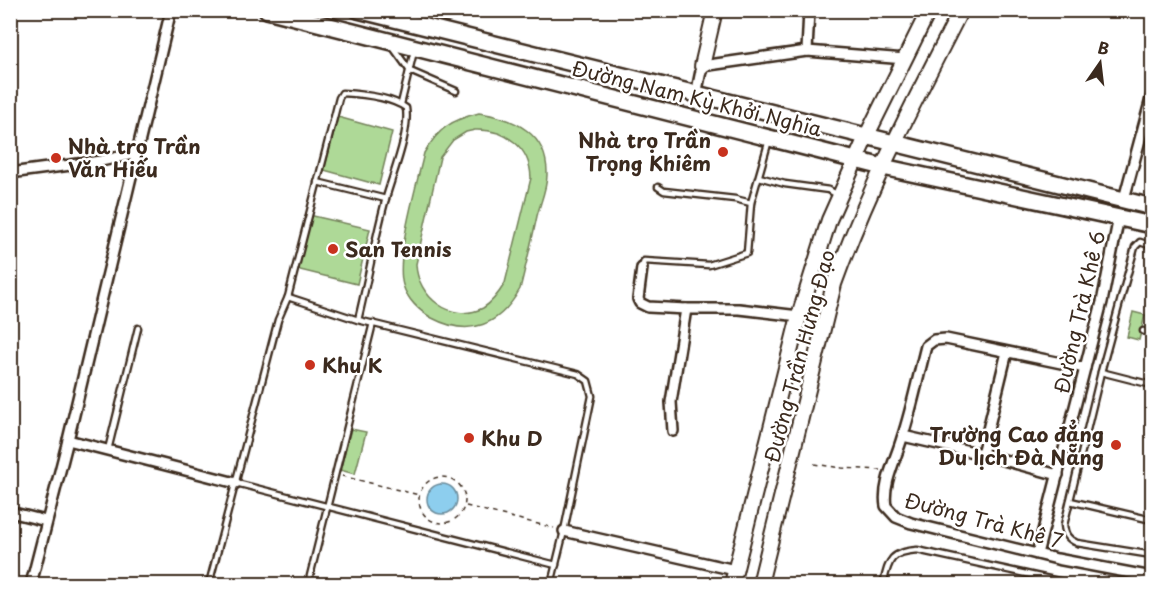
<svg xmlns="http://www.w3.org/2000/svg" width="1163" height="595" font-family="'Playpen Sans',sans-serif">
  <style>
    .green { fill: #aed997; stroke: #74825a; stroke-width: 1.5; fill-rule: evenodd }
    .water { fill: #8dceee; stroke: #6c8c9b; stroke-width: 1.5 }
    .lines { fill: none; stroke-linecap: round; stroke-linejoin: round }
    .lane-casing { stroke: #3b2a1e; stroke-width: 9 }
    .street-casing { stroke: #3b2a1e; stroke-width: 14 }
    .secondary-casing { stroke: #3b2a1e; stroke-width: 18 }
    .primary-casing { stroke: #3b2a1e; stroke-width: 20 }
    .path { stroke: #3b2a1e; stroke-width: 1.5; stroke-dasharray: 4.5 4.5; stroke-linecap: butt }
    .lane { stroke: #fff; stroke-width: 4.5 }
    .street { stroke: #fff; stroke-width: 9 }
    .secondary { stroke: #fff; stroke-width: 14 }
    .primary { stroke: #fff; stroke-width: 15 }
    .poi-dot { fill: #c8321e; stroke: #fff; stroke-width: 2 }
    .labels { text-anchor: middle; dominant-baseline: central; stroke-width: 5; stroke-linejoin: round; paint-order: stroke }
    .street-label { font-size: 20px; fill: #3b2a1e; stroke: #fff }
    .poi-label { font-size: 20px; font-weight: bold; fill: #3b2a1e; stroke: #fff; text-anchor: start }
  </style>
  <rect width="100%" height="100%" fill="#fff"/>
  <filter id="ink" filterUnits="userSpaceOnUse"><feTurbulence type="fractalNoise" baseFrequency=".0167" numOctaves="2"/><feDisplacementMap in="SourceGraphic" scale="12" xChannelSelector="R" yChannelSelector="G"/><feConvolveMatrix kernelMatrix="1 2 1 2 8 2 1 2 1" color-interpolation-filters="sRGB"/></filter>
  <g filter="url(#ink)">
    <g class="green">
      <path d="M479 113C515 118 548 134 547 175 547 188 540 204 537 216 532 240 526 265 520 289 500 325 470 338 432 318 419 311 407 299 403 285 395 258 417 184 424 153 439 128 451 120 479 113ZM475 130C506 129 530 147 531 178L505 283C499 293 493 302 483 308 451 324 417 296 416 264L440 157 453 140 466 132Z"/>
      <polygon points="338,117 392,132 379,185 324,170"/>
      <polygon points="309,215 370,229 357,284 296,269"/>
      <polygon points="1133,312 1145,315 1139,340 1127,337"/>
      <polygon points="351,429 366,432 355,474 340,470"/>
    </g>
    <circle class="water" cx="442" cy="499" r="15"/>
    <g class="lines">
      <g class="lane-casing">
        <g id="lane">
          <polyline points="392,46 410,71 456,91"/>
          <polyline points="401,104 414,51"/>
          <polyline points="759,177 785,184 829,190 838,195"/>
          <polyline points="317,182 386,199"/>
          <polyline points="658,187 664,191 735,199 751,203"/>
          <path d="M1152 246 1140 242 1135 247 1101 372 1064 525C1065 535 1068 539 1077 543L1152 555"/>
          <polyline points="642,268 644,261 709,265 747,253 751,203 769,140"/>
          <path d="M288 297 339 98 342 93C361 94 391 97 406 108 410 133 393 173 386 198 375 238 368 279 358 320"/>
          <polyline points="1143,331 1152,334"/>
          <polyline points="1101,372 1152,385"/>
          <polyline points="108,450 138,328"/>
          <polyline points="236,483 556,565"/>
          <polyline points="1070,501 1152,520"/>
          <polyline points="309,580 326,584"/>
          <polyline points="266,583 272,584"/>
          <polyline points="209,584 278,320 288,297 358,320 578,374 588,381 592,396 564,531 551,584"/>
          <polyline points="308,584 373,323"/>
          <path d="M883 584C889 560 890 552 917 550L1072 584"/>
        </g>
      </g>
      <g class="street-casing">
        <g id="street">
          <polyline points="807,51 809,10"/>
          <polyline points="696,95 702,66 807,51 905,59"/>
          <polyline points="10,173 101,161 137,153"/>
          <polyline points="1124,199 1152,95"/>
          <polyline points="642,268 638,299 640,303 648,307 686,309 739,309 799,316"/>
          <path d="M1085 368 946 339 934 340 926 346C918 377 912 408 902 438 896 459 882 484 886 506L896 517 911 523 1057 559 1152 577"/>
          <polyline points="673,431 671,402 686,309"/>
          <polyline points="903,436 982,454 1058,475"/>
          <polyline points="68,440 236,483"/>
          <polyline points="982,454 1007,352"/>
          <polyline points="10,512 46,521"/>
          <polyline points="564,531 735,570"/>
          <polyline points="1037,554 1102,302 1119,217"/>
          <polyline points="31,584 68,440 171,10"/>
        </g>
      </g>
      <g class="secondary-casing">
        <g id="secondary">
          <polyline points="702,66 715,10"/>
          <polyline points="732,584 799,316 829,220 866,137 929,10"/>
          <path d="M760 584 834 284C868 189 915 100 961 10"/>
        </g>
      </g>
      <g class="primary-casing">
        <g id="primary">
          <polyline points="267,10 883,167 1152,225"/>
          <polyline points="358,10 1152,207"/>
        </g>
      </g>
      <g class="path">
        <polyline points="814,464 842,468 881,470"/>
        <polyline points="342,476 419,495"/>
        <circle cx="442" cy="500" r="23"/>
        <polyline points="466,506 554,528"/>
      </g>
      <use href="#lane" class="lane"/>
      <use href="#street" class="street"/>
      <use href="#secondary" class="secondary"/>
      <use href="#primary" class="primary"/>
    </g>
  </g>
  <g class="poi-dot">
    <circle cx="723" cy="152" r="6"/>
    <circle cx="56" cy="158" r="6"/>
    <circle cx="333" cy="249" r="6"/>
    <circle cx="310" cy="365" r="6"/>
    <circle cx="469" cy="438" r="6"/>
    <circle cx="1116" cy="445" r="6"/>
  </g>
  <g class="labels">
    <g class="street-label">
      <text transform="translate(697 98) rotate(14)">Đường Nam Kỳ Khởi Nghĩa</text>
      <text transform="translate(1079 312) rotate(-77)">Đường Trà Khê 6</text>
      <text transform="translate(799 356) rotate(-75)">Đường Trần Hưng Đạo</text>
      <text transform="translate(984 520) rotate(15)">Đường Trà Khê 7</text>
    </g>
    <g class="poi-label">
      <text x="711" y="140" text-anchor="end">Nhà trọ Trần<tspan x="711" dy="23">Trọng Khiêm</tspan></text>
      <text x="68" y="146">Nhà trọ Trần<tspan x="68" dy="23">Văn Hiếu</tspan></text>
      <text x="345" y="249">San Tennis</text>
      <text x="322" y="365">Khu K</text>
      <text x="1104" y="434" text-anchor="end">Trường Cao đẳng<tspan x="1104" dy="23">Du lịch Đà Nẵng</tspan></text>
      <text x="481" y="438">Khu D</text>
    </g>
  </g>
  <rect width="1163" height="595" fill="none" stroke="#fff" stroke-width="36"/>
  <rect x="18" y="18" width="1127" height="559" fill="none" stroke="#3b2a1e" stroke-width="2" filter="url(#ink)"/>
  <g transform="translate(1100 63) rotate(14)" stroke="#ffffff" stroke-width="4.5" paint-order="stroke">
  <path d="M0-4.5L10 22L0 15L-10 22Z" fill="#3b2a1e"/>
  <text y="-9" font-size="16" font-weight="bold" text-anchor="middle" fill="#3b2a1e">B</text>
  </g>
</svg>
